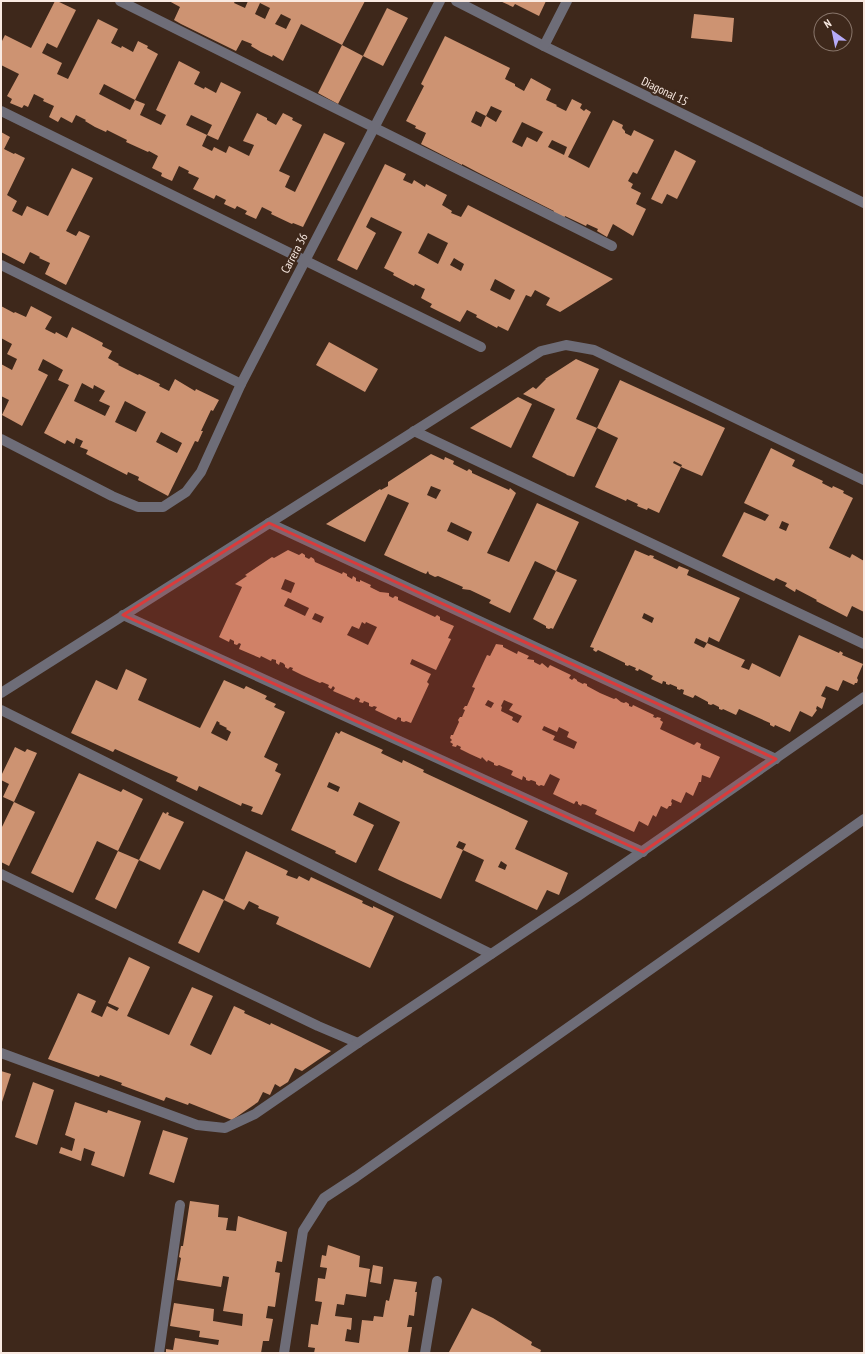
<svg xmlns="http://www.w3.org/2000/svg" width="865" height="1354" font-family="'PT Sans Narrow',sans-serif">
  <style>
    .building { fill: #cd9372; fill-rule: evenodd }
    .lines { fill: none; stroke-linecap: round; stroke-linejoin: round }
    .minor { stroke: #6e6d78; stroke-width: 10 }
    .marked { fill: #da3b3b; fill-opacity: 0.2; stroke: #da3b3b; stroke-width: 3; stroke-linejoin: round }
    .labels { text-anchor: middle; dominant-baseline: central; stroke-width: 4; stroke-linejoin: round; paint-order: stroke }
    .street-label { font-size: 12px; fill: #f9eae2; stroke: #3e281b }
  </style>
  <rect width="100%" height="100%" fill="#3e281b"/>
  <g class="building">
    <path d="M55 1H57L76 10 57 48 47 43 42 53 62 63 57 74 68 79 98 19 118 29 111 43 121 48 122 46 133 52 138 41 148 46 147 48 158 54 135 100 104 84 99 94 130 110 135 100 145 104 140 115 161 125 166 115 156 110 179 61 200 72 194 84 204 89 205 87 216 93 221 82 241 92 218 140 207 135 202 146 212 151 214 147 226 153 229 146 249 156 254 145 243 141 257 113 267 118V120L276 125 283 113 293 118 292 120 302 125 279 171 290 176 285 187 295 192 324 133 345 143 303 227 293 223 292 224 271 214 272 212 262 207 256 219 245 214 247 211 237 206 235 209 224 204 226 200 216 195 214 199 193 189 199 178 188 173 189 171 179 166 172 181 165 178 161 176 162 173 152 168 158 156 149 151 148 152 126 142 127 140 107 130 106 132 95 127 85 121 86 120 76 115 72 123 61 117 58 122 49 117 54 106 43 101 44 99 34 94 28 107 24 105 22 108 10 103 12 99 7 96 19 74 1 65V43L5 35 31 48ZM191 115 212 125 207 135 186 125Z"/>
    <path d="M169 1H235L234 3 245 8 248 1H365L342 45 301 24 283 61 273 55 272 57 261 52 251 46 252 44 242 40 236 51 181 24 174 20 180 7ZM260 3 270 8 265 19 255 14ZM281 14 291 19 286 29 275 24Z"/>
    <polygon points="500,1 546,1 539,16 515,4 513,7"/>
    <polygon points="387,8 408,18 383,66 363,56 338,104 318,93 342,45 363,56"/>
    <polygon points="694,14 734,18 732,42 691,38"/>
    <path d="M445 36 510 68 505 79 515 84V86L524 91 531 78 551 89 546 100 557 105 556 106 566 111 572 99 582 104 580 108 584 111 586 109 591 112 568 157 574 160 589 168 613 120 623 125 622 128 625 131V133L631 136 634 130 654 140 637 174 633 172 628 181 633 184 631 188 641 193 636 204 646 209 633 236 613 224 607 237 597 231 598 229 587 224 586 226 565 216 564 219 553 213 554 211 477 172 462 164V165L421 144 426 133 415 128 416 126 406 121 424 86 421 84ZM491 106 502 111 496 122 486 116 481 127 471 122 476 111 486 116ZM522 122 543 132 537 142 527 137 522 147 512 142ZM552 140 567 147 564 155 548 147Z"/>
    <polygon points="1,132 10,137 4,149 14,154 15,153 25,158 7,195 17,201 12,211 22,216 27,206 48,216 72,168 93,178 66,231 76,236 79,231 90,236 66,285 45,274 50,263 39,258 40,257 30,252 24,264 1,252"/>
    <polygon points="675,150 696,161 677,199 667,194 662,204 651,199"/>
    <path d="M385 164 406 174 403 180 412 184 414 180 425 187 426 184 447 195 442 205 452 211 451 213 461 217 468 205 613 279 560 312 546 305 550 298 535 290 531 297 526 295 508 331 498 326 497 328 476 317 477 315 467 310 460 322 430 307 432 304 421 298 425 289 415 284 414 286 393 275 394 273 384 268 402 232 371 217 366 227 376 233 357 270 337 260ZM428 233 448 243 438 264 418 253ZM454 258 464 264 461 271 450 265ZM495 279 515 290 510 300 490 290Z"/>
    <path d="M1 306 14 313 15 312 26 317 31 306 52 317 45 329 55 334 56 332 67 338 72 327 84 333 103 343 102 346 112 351 108 358 119 364 118 365 138 375 139 374 160 384 159 386 169 391 175 379 195 391 196 389 219 400 213 411 211 410 201 431H203L198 442 195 441 168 496 138 480 139 477 128 472 127 475 86 454 88 450 80 447 83 441 76 438 74 444 67 440 65 444 44 433 69 385 58 380 63 370 43 359 38 370 48 375 22 426 2 415 9 400 1 396V364L12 370 17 359 7 354 12 344 1 338ZM82 383 93 389 94 385 105 391 99 401 110 406 105 416 74 401ZM125 401 146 412 136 432 115 422ZM161 432 182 443 177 453 156 442Z"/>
    <polygon points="329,342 378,369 365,392 316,365"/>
    <polygon points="576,359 599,369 576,419 597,428 574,477 567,475 566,474 532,457 555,409 523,394 533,387 536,389 546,379 545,379"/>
    <polygon points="620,380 725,428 702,476 681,467 682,465 674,461 673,463 681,467 659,513 648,508 647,510 637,506 638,504 627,499 626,501 595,487 618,438 597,428"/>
    <polygon points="518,397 532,404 511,448 470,428"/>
    <path d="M771 448 795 460 792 466 823 481 822 483 832 488 833 486 844 491 843 493 853 498 829 548 850 558 852 554 864 561V612L852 606 847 617 816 601 817 600 796 589 795 592 785 586 787 583 776 578 774 581 722 556 744 512 765 521 769 515 744 503ZM782 521 789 524 786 531 779 528Z"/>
    <path d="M431 454 444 460 445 457 454 461 453 464 467 471 469 469 472 471V473L509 490 510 488 516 493 487 553 509 562 537 503 579 522 556 571 577 580 553 629 551 628 549 629 546 628V626L533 619 556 571 535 561 510 613 489 603 491 600 470 590 462 589 463 587 438 576 435 577 429 574 428 571 426 574 421 572 384 555 409 503 388 494 365 542 326 524 380 489 381 490 388 486V482ZM431 486 441 490 436 499 427 495ZM451 522 472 532 468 541 447 531Z"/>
    <path d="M288 550 299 555 302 553 305 555V557L309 559 311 557 314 559 315 562 342 574 343 572 347 574V576L352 579 353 576 356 578V581L360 582V580L371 585 370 587 380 592 389 593V596L393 598 395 596 398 597V600L435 617 437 615 440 617V620L454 626 448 638 451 639 436 670 412 659 410 664 431 674 427 682 429 684 411 723 406 721 404 722 401 721V718L398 717 396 720 375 710 377 707 374 706 372 707 369 706V703L364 701 363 703 359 702 360 699 356 697 354 700 333 691 335 688 333 686 331 689 328 687 329 685 322 682 320 683 302 675 292 670 293 668 290 667 288 669 285 667V665L283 663 280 662 279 665 276 663V660L272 659 271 661 261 656 260 658 239 649 241 644 239 643 237 645 234 644V641L230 639 229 642 219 637 242 587 235 584 247 576 245 575 272 557 274 558ZM285 579 295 583 291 593 281 589ZM288 598 309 608 305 616 284 606ZM315 613 324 617 321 623 312 619ZM362 622 365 624 366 622 377 627 368 645 347 635 352 626 359 629Z"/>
    <path d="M635 550 649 556 650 555 654 556 653 558 677 569 679 566 689 570 687 575 740 598 719 642 709 637 707 643 696 638 694 643 704 648 707 643 745 660 741 667 749 670 752 663 780 677 799 635 839 653 840 651 843 653 842 655 863 664 857 678 858 680 857 683H855L854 685 843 680 838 691 826 686 821 696 826 698 822 709 817 706 816 709 817 710 812 717 800 711 790 732 775 725 774 727 770 725V723L739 709 736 715 723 709 722 710 719 709V707L713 704 711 705 708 704V702L695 695 693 698 683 694 684 690 681 689 680 690 677 689V687L670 684 669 685 666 684V682L663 681 662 684 651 679 653 676 639 669 638 671 635 670 636 668 629 665 628 666 625 665V663L598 650 596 652 593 650 594 648 590 647ZM644 613 654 618 652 623 642 618Z"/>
    <path d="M496 644 503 645V647L517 654 518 651 529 656 527 659 534 660V662L540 665 542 663 548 668 550 665 571 675 569 678 572 680 574 678 577 680V681L583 684 584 683 587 684V686L600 693 614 699 616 698 621 702 624 703 626 702 629 704V706L632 707 633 705 654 715 653 717 656 718 657 717 661 718 660 720 663 722 660 729 694 745 697 742 701 744 700 748 720 757 710 778 702 775 701 782H699L693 796 686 792 681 803 672 799 671 802 672 803 671 806H669L667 809 661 806 656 817 653 815 648 826 639 821 634 832 595 814 597 810 586 805 582 804 581 806 578 804V802L576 801 574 804 553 794 560 779 550 774 544 786 541 785 539 786 536 784V782L534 781 531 780 529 781 526 780V778L523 776 522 780 511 775 513 771 499 765 497 766 494 765V763L488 760 487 762 482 757 481 759 470 754 460 749 461 747 457 745 456 747 452 746 453 744 450 742 452 740 450 738 451 735H453L459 722 458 720 460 717H462L465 710 463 709 465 706H467L475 688 472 687 487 655 490 656ZM488 700 494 703 491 708 485 705ZM504 700 513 704 509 710 522 716 518 723 512 720 513 717 501 711 502 707 501 706ZM544 726 557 732 559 727 569 732 567 737 577 742 574 749 553 740 555 736 542 730Z"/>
    <path d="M126 669 147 679 138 700 200 728 224 680 244 689 246 686 267 696 265 699 276 704 274 707 285 712 264 757 278 764 275 771 281 774 262 815 251 811 253 807 242 803 241 806 199 786 197 791 176 781 178 777 157 768 115 749 113 752 71 733 96 680 117 690ZM217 721 220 723 219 724 227 728 226 729 231 732 227 741 211 733Z"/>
    <path d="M341 731 383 750 381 753 402 763 403 760 424 770 423 772 528 821 515 849 568 873 559 895 547 890 537 910 475 881 484 860 463 850 441 899 399 880 378 870 400 822 359 802 353 815 374 825 356 863 335 853 336 851 291 830 336 732 339 734ZM329 782 340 787 338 792 327 787ZM459 841 466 844 463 850 456 847ZM501 861 507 865 505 870 498 867Z"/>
    <polygon points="15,747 25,752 27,749 37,753 14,802 3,797 9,784 1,780 1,776"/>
    <polygon points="79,773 121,792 123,789 143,799 118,851 97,841 73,893 31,873"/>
    <polygon points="14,802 35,812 9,866 1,862 1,829"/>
    <polygon points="163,812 166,814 167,812 169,813 168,815 184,822 160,870 139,860 116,909 95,899 118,851 139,860"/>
    <polygon points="246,851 288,871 286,875 297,879 299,876 309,881 311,877 363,901 362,903 373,908 373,906 394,916 370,968 276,924 279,917 258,908 259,906 249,901 244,910 224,900"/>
    <polygon points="203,890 224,900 199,953 178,943"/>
    <polygon points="129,957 150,967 127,1016 169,1035 192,987 213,996 190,1045 211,1055 234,1006 245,1011 244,1013 270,1025 271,1023 331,1051 302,1071 295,1068 288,1082 280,1087 275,1084 270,1095 263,1092 258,1102 232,1120 189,1103 188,1105 166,1097 164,1101 121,1085 122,1083 100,1075 99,1077 48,1059 78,993 96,1001 91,1012 102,1017 107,1006 117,1011 119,1008 108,1003"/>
    <polygon points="1,1071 11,1074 1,1105"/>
    <polygon points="33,1082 54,1090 37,1145 15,1137"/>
    <polygon points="75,1102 107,1113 108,1110 141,1121 124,1177 91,1165 95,1152 84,1148 81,1161 59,1153 61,1147 72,1151 75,1139 65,1135"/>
    <polygon points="163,1130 188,1138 174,1183 149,1174"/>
    <polygon points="190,1201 219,1205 218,1217 228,1218 226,1230 236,1231 238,1216 287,1232 282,1262 277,1261 275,1272 280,1273 275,1307 268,1306 266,1318 273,1319 269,1341 263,1341 261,1353 166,1353 166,1349 173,1350 175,1338 218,1345 219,1340 199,1337 200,1331 170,1326 174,1303 214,1309 213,1321 242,1326 243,1314 223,1311 229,1277 223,1276 221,1287 177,1280 181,1258 179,1257 181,1246 183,1246"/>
    <polygon points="328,1245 360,1256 359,1267 370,1269 366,1297 346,1294 344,1305 337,1304 335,1316 352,1318 351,1330 347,1329 345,1341 359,1343 362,1320 373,1321 374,1316 383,1317 386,1300 389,1301 394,1279 417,1282 415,1292 417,1292 414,1316 409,1315 407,1327 412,1327 408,1353 314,1353 315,1348 308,1347 311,1324 318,1325 322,1302 315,1301 318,1278 325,1279 327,1268 320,1267 322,1255 326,1256"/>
    <polygon points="373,1265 383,1267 381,1284 370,1282"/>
    <polygon points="472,1308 493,1318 532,1342 531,1345 541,1350 540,1353 449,1352"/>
  </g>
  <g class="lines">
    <g class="minor">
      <polyline points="120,1 612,246"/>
      <polyline points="456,1 544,46 864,203"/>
      <polyline points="544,46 567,1"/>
      <polyline points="1,111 481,347"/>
      <polyline points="1,265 241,384"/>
      <polyline points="414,431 864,644"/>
      <polyline points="1,439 112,496 138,507 163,507 186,492 201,472 241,384 440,1"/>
      <polyline points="269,523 776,759"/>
      <polyline points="123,615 643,852"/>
      <polyline points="1,693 541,351 566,345 594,350 864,480"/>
      <polyline points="1,710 491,954"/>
      <polyline points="1,874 318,1026 358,1043"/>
      <polyline points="1,1053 197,1125 225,1128 255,1114 358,1043 578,896 864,697"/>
      <polyline points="159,1353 180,1205"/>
      <polyline points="284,1353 303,1231 324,1198 356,1177 864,819"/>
      <polyline points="425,1353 437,1281"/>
    </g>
  </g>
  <path class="marked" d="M269 523 776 759 643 852 123 615Z"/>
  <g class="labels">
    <g class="street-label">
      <text transform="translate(665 91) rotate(26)">Diagonal 15</text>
      <text transform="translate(294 253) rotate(-62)">Carrera 36</text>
    </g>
  </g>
  <rect width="865" height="1354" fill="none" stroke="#f9eae2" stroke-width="4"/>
  <g transform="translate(833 32) rotate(327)"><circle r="19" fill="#3e281b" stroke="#89766b"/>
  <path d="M0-3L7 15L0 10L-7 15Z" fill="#b6abf8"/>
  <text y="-6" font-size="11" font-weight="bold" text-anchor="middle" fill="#f9eae2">N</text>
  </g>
</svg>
